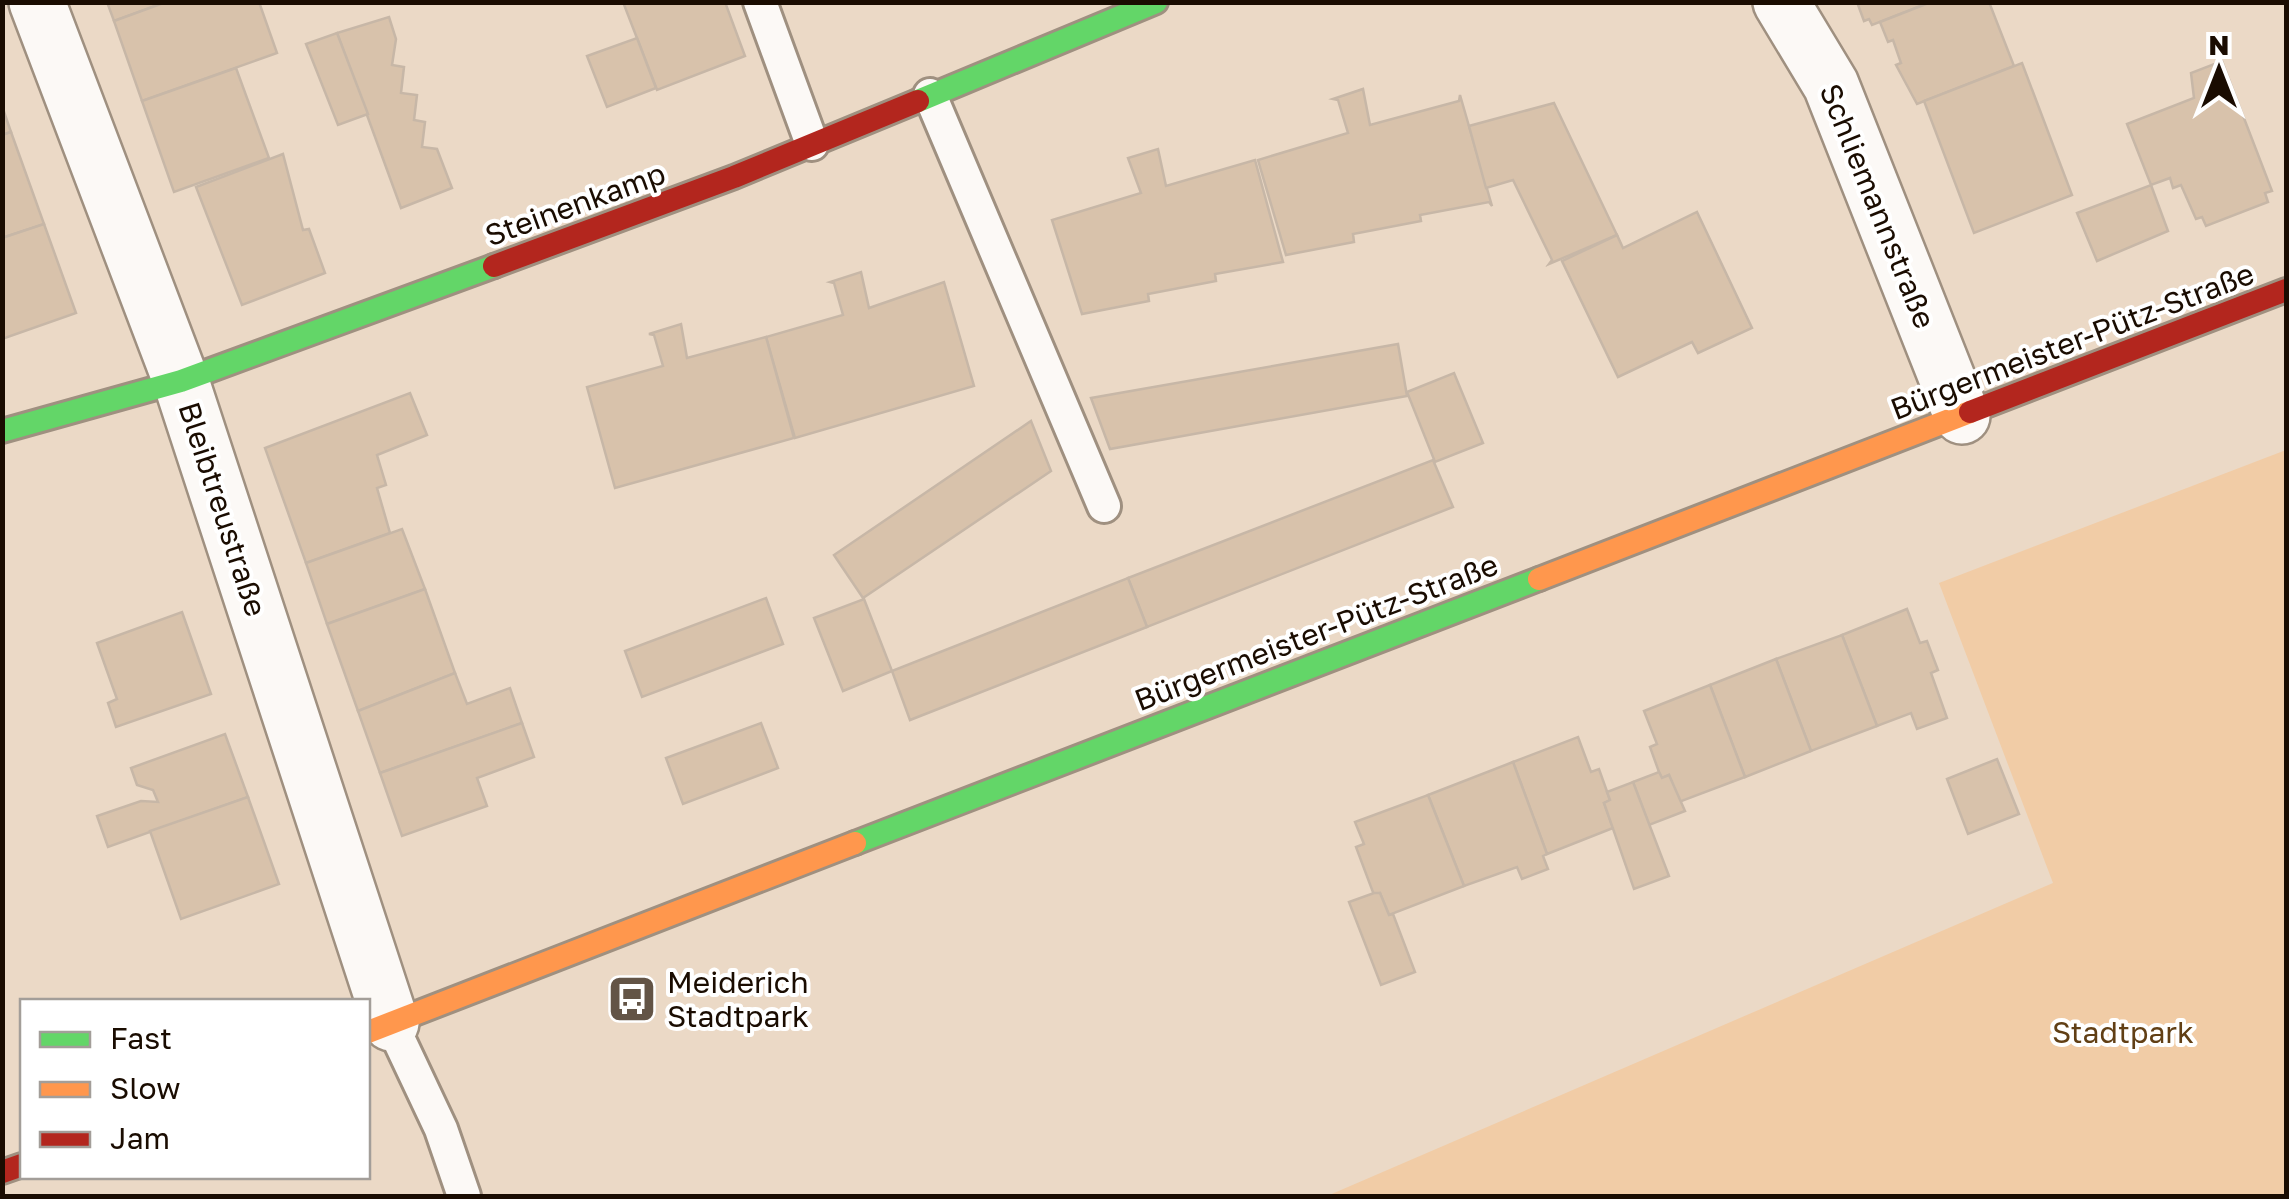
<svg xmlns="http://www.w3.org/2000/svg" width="2289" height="1199" font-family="'Golos Text',sans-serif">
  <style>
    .green { fill: #f1cca6 }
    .building { fill: #d8c2ab; stroke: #c7b7a7; stroke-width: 2.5 }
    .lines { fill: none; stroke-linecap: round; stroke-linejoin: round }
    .lane-casing { stroke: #9f9080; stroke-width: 38 }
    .street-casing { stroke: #9f9080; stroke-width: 60 }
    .fast-casing { stroke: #9f9080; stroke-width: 28 }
    .slow-casing { stroke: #9f9080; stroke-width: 28 }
    .jam-casing { stroke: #9f9080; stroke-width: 28 }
    .lane { stroke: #fcf9f6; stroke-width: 32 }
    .street { stroke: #fcf9f6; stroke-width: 55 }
    .fast { stroke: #63d668; stroke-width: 22 }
    .slow { stroke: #ff974d; stroke-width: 22 }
    .jam { stroke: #b3261e; stroke-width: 22 }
    .labels { text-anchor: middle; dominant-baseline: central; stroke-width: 8; stroke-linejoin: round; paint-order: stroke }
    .street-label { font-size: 30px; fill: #1a0c01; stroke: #fff }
    .poi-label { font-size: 30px; fill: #1a0c01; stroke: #fff; text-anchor: start }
    .park-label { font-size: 30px; fill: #613f15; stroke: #fff }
  </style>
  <rect width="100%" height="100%" fill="#ebd9c6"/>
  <polygon class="green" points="2286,450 2286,1196 1327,1196 2053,883 1939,583"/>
  <g class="building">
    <polygon points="107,2 166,2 114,21"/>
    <polygon points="166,2 259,2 277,53 142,101 114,21"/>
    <polygon points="623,2 725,2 745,56 657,90"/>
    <polygon points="1857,2 1931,2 1872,25 1869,19 1864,21"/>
    <polygon points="1931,2 1989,2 2014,66 1917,104 1896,65 1901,63 1893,40 1888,42 1880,22"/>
    <polygon points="389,17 396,39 392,65 404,67 401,93 417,95 414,120 425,122 422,147 437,149 452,188 401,208 337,33"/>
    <polygon points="337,33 368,114 338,125 306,44"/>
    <polygon points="637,38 656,88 607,107 587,56"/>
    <polygon points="2222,61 2272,191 2265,193 2268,202 2206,226 2202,217 2196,219 2181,185 2173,188 2170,178 2151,185 2127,124 2194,98 2191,73"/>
    <polygon points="2022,63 2072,195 1974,233 1924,101"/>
    <polygon points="236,68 269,158 174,192 142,101"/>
    <polygon points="1363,89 1370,125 1459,101 1460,95 1492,206 1489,202 1420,215 1421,221 1353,234 1354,242 1286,255 1258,160 1348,133 1338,100 1333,99"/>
    <polygon points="1554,103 1617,235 1549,264 1552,260 1513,180 1486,188 1469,126"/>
    <polygon points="2,106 11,132 2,135"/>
    <polygon points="11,132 44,224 2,238 2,135"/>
    <polygon points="1158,149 1166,186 1255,160 1283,262 1215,274 1216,281 1148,294 1149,301 1082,314 1052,220 1141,193 1128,158"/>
    <polygon points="283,154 303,230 309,229 325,273 242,305 196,187"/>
    <polygon points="2151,185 2168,231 2097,261 2077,213"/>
    <polygon points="1697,212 1752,328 1698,353 1692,342 1618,377 1562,261 1617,235 1623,248"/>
    <polygon points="44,224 76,313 2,339 2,238"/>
    <polygon points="861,272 869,308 944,282 974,386 795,438 766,337 843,315 834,283 830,282"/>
    <polygon points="681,324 687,358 766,337 794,438 615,488 587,387 663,366 654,335 649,334"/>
    <polygon points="1398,344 1407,396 1110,449 1091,398"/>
    <polygon points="1454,373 1483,443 1435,462 1407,392"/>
    <polygon points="410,393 427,435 377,455 386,485 377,488 390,533 306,563 265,448"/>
    <polygon points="1031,421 1051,471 863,598 834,555"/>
    <polygon points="1433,460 1453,507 1147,627 1128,578"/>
    <polygon points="402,529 425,589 327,624 306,563"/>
    <polygon points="1128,578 1147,627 910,720 892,671"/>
    <polygon points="425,589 455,673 358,711 327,624"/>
    <polygon points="766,598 783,644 642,697 625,651"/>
    <polygon points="864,599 892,671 843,691 814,618"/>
    <polygon points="1907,609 1920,643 1927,641 1938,670 1931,673 1947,718 1917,729 1911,713 1877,726 1842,635"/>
    <polygon points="182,612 211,694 116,727 108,703 117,699 97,643"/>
    <polygon points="1842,635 1877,726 1811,751 1776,659"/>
    <polygon points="1776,659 1811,751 1745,777 1710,685"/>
    <polygon points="455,673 467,704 510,688 522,723 380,773 358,711"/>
    <polygon points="1710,685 1745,777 1679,802 1669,775 1662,778 1659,772 1650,747 1657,744 1644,711"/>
    <polygon points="522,723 534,757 477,778 487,806 402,836 380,773"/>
    <polygon points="761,723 778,768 683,804 666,758"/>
    <polygon points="225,734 248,797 108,847 97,816 141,801 158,802 153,790 137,785 131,768"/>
    <polygon points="1578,737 1591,772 1599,769 1610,800 1604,803 1613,828 1547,854 1513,762"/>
    <polygon points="1997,759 2019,814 1968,834 1947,779"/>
    <polygon points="1513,762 1547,854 1543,856 1548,869 1522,879 1517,867 1464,886 1428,795"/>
    <polygon points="1659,772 1662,778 1669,775 1685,811 1649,825 1633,782"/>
    <polygon points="1633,782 1669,876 1634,889 1604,803 1610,800 1607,792"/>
    <polygon points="1428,795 1464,886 1389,915 1380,893 1374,895 1356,847 1364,844 1355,822"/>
    <polygon points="248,797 279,884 181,919 150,831"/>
    <polygon points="1374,893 1380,893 1389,915 1393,914 1415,972 1381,985 1349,902"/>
  </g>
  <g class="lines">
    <g class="lane-casing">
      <g id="lane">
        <polyline points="760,2 812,144"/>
        <polyline points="930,95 1104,506"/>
        <polyline points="391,1023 441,1129 464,1196"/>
      </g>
    </g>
    <g class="street-casing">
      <g id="street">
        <polyline points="37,2 181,381 391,1023"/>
        <polyline points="1781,2 1831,85 1962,416"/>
      </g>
    </g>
    <g class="fast-casing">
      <g id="fast">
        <polyline points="918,101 1156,2"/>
        <polyline points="2,431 181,381 494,266"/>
        <polyline points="855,843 1539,579"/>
      </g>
    </g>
    <g class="slow-casing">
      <g id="slow">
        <polyline points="1539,579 1970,412"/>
        <polyline points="368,1032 855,843"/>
      </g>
    </g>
    <g class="jam-casing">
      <g id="jam">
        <polyline points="494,266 734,177 918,101"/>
        <polyline points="1970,412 2286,290"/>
        <polyline points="2,1172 22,1165"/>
      </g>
    </g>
    <use href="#lane" class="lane"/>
    <use href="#street" class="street"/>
    <use href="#fast" class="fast"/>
    <use href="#slow" class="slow"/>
    <use href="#jam" class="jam"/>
  </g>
  <defs>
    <g id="bus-square" transform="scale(2.5)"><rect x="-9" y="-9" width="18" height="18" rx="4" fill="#635446" stroke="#fff"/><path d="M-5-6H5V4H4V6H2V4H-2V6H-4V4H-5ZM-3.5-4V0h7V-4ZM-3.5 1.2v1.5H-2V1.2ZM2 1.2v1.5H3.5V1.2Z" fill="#fff"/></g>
  </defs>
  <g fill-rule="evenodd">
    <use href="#bus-square" x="632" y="999"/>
  </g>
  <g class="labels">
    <g class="street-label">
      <text transform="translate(575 204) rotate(-20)">Steinenkamp</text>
      <text transform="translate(1878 206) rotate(68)">Schliemannstraße</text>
      <text transform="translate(2072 341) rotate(-21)">Bürgermeister-Pütz-Straße</text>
      <text transform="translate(223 509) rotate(72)">Bleibtreustraße</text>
      <text transform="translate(1316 632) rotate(-21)">Bürgermeister-Pütz-Straße</text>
    </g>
    <g class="poi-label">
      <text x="667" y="982">Meiderich<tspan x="667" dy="34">Stadtpark</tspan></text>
    </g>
    <g class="park-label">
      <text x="2123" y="1032">Stadtpark</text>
    </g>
  </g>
  <rect width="2289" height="1199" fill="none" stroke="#1a0c01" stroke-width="10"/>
  <rect x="20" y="999" width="350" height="180" fill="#ffffff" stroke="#a39e99" stroke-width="2.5"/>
  <rect x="40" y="1032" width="50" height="15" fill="#63d668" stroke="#a39e99" stroke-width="2.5"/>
  <text x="110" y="1049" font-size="30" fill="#1a0c01">Fast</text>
  <rect x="40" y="1082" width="50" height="15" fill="#ff974d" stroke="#a39e99" stroke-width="2.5"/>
  <text x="110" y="1099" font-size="30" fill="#1a0c01">Slow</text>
  <rect x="40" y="1132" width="50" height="15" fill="#b3261e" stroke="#a39e99" stroke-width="2.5"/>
  <text x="110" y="1149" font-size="30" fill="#1a0c01">Jam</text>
  <g transform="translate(2219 70)" stroke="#ffffff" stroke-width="8" paint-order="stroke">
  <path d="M0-8L18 38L0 25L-18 38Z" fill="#1a0c01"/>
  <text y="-15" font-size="28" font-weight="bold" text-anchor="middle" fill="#1a0c01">N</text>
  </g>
</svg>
